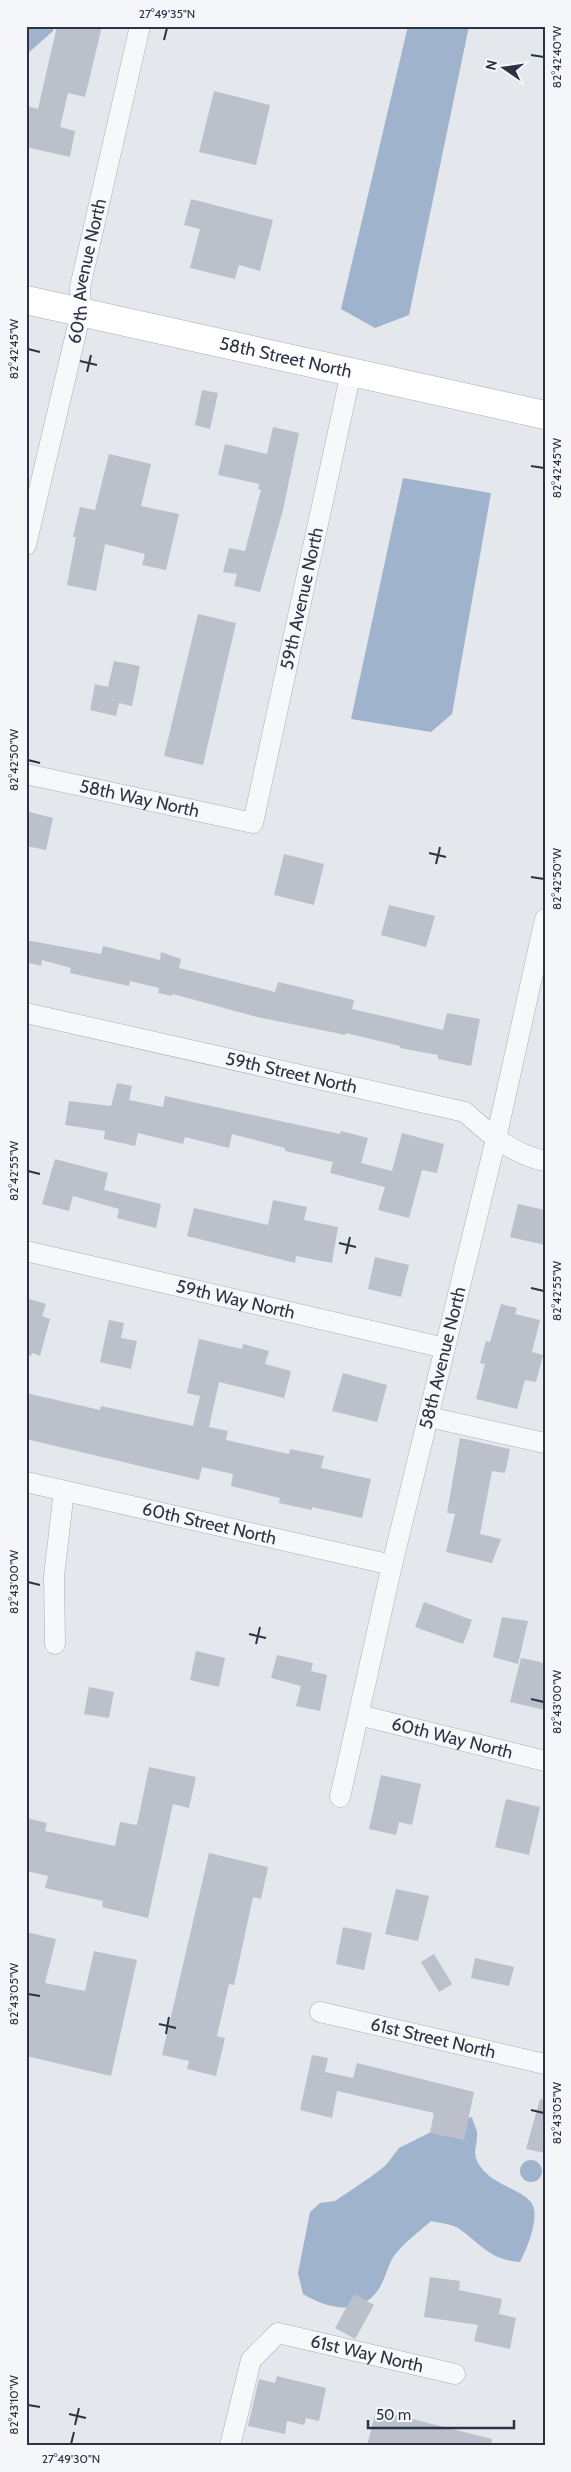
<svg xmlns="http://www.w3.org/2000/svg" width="571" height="2472" font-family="Cabin,sans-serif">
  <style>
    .water { fill: #9fb4cc }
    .building { fill: #bbc0ca }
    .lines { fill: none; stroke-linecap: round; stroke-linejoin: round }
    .street-casing { stroke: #a9aeb7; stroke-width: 21 }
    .secondary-casing { stroke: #a9aeb7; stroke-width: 29 }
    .street { stroke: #f7f8fa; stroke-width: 20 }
    .secondary { stroke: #fff; stroke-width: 28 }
    .ticks { fill: none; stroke: #2b3445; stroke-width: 2 }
    .labels { text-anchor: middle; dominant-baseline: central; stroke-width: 4; stroke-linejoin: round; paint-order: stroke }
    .street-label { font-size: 18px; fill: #2b3445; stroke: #f4f6f9 }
    .neatline { fill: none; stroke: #2b3445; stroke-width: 2 }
    .ticks-label { font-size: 12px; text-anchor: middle; fill: #2b3445 }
  </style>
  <rect width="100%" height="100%" fill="#e4e7ec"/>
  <g class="water">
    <polygon points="26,26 54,26 53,31 26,55"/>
    <polygon points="408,26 469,26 409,315 375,328 341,309"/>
    <polygon points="403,478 491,493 452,714 431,732 351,719"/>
    <path d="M472 2117C473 2122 476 2127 477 2132 478 2149 469 2154 484 2171 497 2185 520 2190 530 2201 542 2213 527 2249 520 2262 490 2260 481 2244 458 2228 452 2224 439 2223 431 2221 420 2231 406 2241 397 2252 388 2262 386 2279 378 2290 360 2317 326 2308 303 2294L298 2273 310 2212 320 2203 335 2201 372 2176 386 2165 399 2148 439 2128Z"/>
    <circle cx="531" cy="2171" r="11"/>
  </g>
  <g class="building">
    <polygon points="57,26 102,26 85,97 68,93 60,127 75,131 70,157 26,147 26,106 38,109"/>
    <polygon points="214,91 270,105 256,165 199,152"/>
    <polygon points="191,199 273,220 260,271 239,265 235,279 190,268 200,229 184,225"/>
    <polygon points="202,390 218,393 210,429 195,425"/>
    <polygon points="273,427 299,433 283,510 260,592 234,586 237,574 223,572 229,548 245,551 261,490 258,489 259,484 218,475 225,444 267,454"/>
    <polygon points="109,454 151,464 141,506 179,514 166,570 142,565 145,554 105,544 96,591 67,585 76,537 73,537 80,507 95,510"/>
    <polygon points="198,614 236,623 203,765 164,756"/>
    <polygon points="114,661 140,666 132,706 119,703 116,716 90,710 95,684 108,687"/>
    <polygon points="26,811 53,818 46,850 26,846"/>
    <polygon points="284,854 324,864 314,905 274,895"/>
    <polygon points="389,905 435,916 426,947 381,935"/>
    <polygon points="26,940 101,954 103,946 160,960 161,952 181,959 179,968 275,992 278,982 354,1000 352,1009 443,1030 447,1013 480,1019 471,1066 438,1059 438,1055 400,1048 400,1046 346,1033 346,1035 257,1017 173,994 172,996 158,993 159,988 130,981 129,986 70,973 71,968 42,960 41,966 26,962"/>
    <polygon points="117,1083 132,1086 129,1100 163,1107 165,1096 340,1134 341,1131 368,1138 361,1163 392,1171 402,1133 444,1144 437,1173 422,1170 409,1218 378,1210 385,1187 330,1173 333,1162 285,1151 285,1148 232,1134 229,1148 185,1137 183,1144 138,1133 135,1146 104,1139 105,1131 65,1125 69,1101 111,1106"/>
    <polygon points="55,1159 108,1173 104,1190 161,1204 156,1228 117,1218 119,1209 73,1196 69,1211 42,1204"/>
    <polygon points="273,1200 307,1207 304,1220 338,1227 332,1263 296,1256 295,1263 187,1236 194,1208 268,1225"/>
    <polygon points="518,1204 545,1210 545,1245 510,1237"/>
    <polygon points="375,1257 409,1265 401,1297 368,1289"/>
    <polygon points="26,1298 46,1304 42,1316 50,1319 40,1356 32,1353 31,1356 26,1355"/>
    <polygon points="501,1304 517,1308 515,1314 540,1320 532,1352 543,1355 536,1382 525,1380 517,1409 476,1399 485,1364 480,1363 486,1341 490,1342"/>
    <polygon points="109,1320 124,1323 121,1338 137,1341 131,1369 100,1362"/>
    <polygon points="199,1339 242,1349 243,1344 269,1351 265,1364 291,1371 284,1398 219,1382 209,1427 228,1431 226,1440 289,1454 290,1449 324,1456 321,1468 371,1479 362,1518 312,1507 312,1510 279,1503 280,1498 231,1486 233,1474 202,1467 199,1480 26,1439 26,1393 100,1410 101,1406 193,1426 200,1396 187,1393"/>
    <polygon points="343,1373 387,1385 377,1422 332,1411"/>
    <polygon points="460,1438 510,1449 505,1473 492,1471 480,1534 501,1539 492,1563 446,1552 455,1514 447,1513"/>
    <polygon points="424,1602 472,1620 463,1644 415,1627"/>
    <polygon points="502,1617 528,1621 518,1664 493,1657"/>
    <polygon points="196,1651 225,1658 219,1687 190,1680"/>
    <polygon points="277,1655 313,1663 311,1671 327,1675 320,1711 296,1706 301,1686 271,1678"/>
    <polygon points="521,1658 545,1663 545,1710 510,1702"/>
    <polygon points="89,1687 114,1692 109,1718 84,1714"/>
    <polygon points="149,1767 196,1777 189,1808 173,1804 148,1918 102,1907 103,1901 45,1888 48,1876 26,1871 26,1818 47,1823 45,1831 115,1846 120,1822 137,1825"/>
    <polygon points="381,1775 421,1784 412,1825 399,1822 396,1835 369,1829"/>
    <polygon points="506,1799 540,1807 529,1855 495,1847"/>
    <polygon points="209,1853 268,1867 261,1899 253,1897 234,1985 229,1984 217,2036 225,2038 216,2076 187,2069 189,2061 162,2055"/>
    <polygon points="396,1889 429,1896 418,1941 385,1934"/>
    <polygon points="343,1927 372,1933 364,1970 336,1964"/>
    <polygon points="26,1932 56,1939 45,1983 85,1991 94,1951 137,1960 111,2076 26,2056"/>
    <polygon points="434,1954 452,1984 439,1992 421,1962"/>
    <polygon points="475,1958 514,1967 509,1986 471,1978"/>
    <polygon points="312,2055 328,2058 325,2072 353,2078 357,2063 474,2092 464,2140 430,2133 434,2113 337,2091 332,2118 300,2110"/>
    <polygon points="540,2099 545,2100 545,2153 526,2149"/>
    <polygon points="430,2277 460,2281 459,2290 502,2299 499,2314 516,2318 510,2349 474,2341 478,2325 424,2317"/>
    <polygon points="354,2294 374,2305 355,2339 335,2328"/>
    <polygon points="277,2376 326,2388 319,2421 306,2418 304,2425 287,2421 285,2434 248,2426 259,2379 275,2383"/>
    <polygon points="376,2410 492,2439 491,2446 367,2446"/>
  </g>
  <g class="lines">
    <g class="street-casing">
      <g id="street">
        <path id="s1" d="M26 545 81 312 80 287 140 26"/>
        <path id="s2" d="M26 774 253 823 351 372"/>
        <path id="s3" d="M26 1013 465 1112C489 1134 512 1154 545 1161"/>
        <path id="s4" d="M26 1251 445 1348"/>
        <polyline points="429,1417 545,1443"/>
        <path id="s5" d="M26 1482 392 1565"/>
        <polyline points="55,1644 54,1576 64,1491"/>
        <path id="s6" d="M359 1715 545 1761"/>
        <path id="s7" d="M340 1797 392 1565 496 1139 545 919"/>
        <path id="s8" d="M320 2012 545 2064"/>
        <path id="s9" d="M230 2446 251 2360 278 2333 455 2374"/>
      </g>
    </g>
    <g class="secondary-casing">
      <g id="secondary">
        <path id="s10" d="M26 300 545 415"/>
      </g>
    </g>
    <use href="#street" class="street"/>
    <use href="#secondary" class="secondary"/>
  </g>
  <path class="ticks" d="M164 40 167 28M531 55 544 57M28 349 40 352M80 361 97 365M87 372 91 355M531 466 544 468M28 760 40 763M429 853 446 857M436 864 440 847M531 877 544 879M28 1171 40 1174M339 1243 356 1247M346 1254 350 1237M531 1288 544 1291M28 1582 40 1585M249 1634 266 1638M256 1644 260 1627M531 1699 544 1702M28 1994 40 1996M159 2024 176 2028M166 2034 169 2017M531 2110 544 2113M28 2405 40 2407M69 2414 86 2418M75 2425 79 2408M71 2444 74 2432"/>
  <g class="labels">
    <g class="street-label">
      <text stroke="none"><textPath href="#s1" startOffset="281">60th Avenue North</textPath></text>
      <text stroke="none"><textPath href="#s10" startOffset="266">58th Street North</textPath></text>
      <text stroke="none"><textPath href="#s2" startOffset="462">59th Avenue North</textPath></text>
      <text stroke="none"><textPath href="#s2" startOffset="116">58th Way North</textPath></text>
      <text stroke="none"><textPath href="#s3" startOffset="272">59th Street North</textPath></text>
      <text stroke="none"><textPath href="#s4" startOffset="215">59th Way North</textPath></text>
      <text stroke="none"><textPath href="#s7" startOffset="451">58th Avenue North</textPath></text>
      <text stroke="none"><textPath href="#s5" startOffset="188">60th Street North</textPath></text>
      <text stroke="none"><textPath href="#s6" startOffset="96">60th Way North</textPath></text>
      <text stroke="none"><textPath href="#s8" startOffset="116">61st Street North</textPath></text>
      <text stroke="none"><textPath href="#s9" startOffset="218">61st Way North</textPath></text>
    </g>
  </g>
  <rect width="571" height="2472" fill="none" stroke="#f4f6f9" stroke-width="55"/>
  <g transform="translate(504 68) rotate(283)" stroke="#f4f6f9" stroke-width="4" paint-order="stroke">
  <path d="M0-4L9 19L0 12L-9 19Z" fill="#2b3445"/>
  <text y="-8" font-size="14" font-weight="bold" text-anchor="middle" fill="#2b3445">N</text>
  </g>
  <path d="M368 2420v8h146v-8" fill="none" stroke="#2b3445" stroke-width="2.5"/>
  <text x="376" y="2420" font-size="15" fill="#2b3445" stroke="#f4f6f9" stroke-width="4" paint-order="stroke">50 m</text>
  <rect x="28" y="28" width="516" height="2416" class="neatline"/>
  <g class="ticks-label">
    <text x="167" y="18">27°49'35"N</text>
    <text transform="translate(557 57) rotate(-90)" y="4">82°42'40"W</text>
    <text transform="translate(14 349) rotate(-90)" y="4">82°42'45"W</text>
    <text transform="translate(557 468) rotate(-90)" y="4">82°42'45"W</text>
    <text transform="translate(14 760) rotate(-90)" y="4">82°42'50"W</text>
    <text transform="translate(557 879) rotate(-90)" y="4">82°42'50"W</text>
    <text transform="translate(14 1171) rotate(-90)" y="4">82°42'55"W</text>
    <text transform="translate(557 1291) rotate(-90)" y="4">82°42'55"W</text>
    <text transform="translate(14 1582) rotate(-90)" y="4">82°43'00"W</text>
    <text transform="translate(557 1702) rotate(-90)" y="4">82°43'00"W</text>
    <text transform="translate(14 1994) rotate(-90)" y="4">82°43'05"W</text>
    <text transform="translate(557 2113) rotate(-90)" y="4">82°43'05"W</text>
    <text transform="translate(14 2405) rotate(-90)" y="4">82°43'10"W</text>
    <text x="71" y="2463">27°49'30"N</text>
  </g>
</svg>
